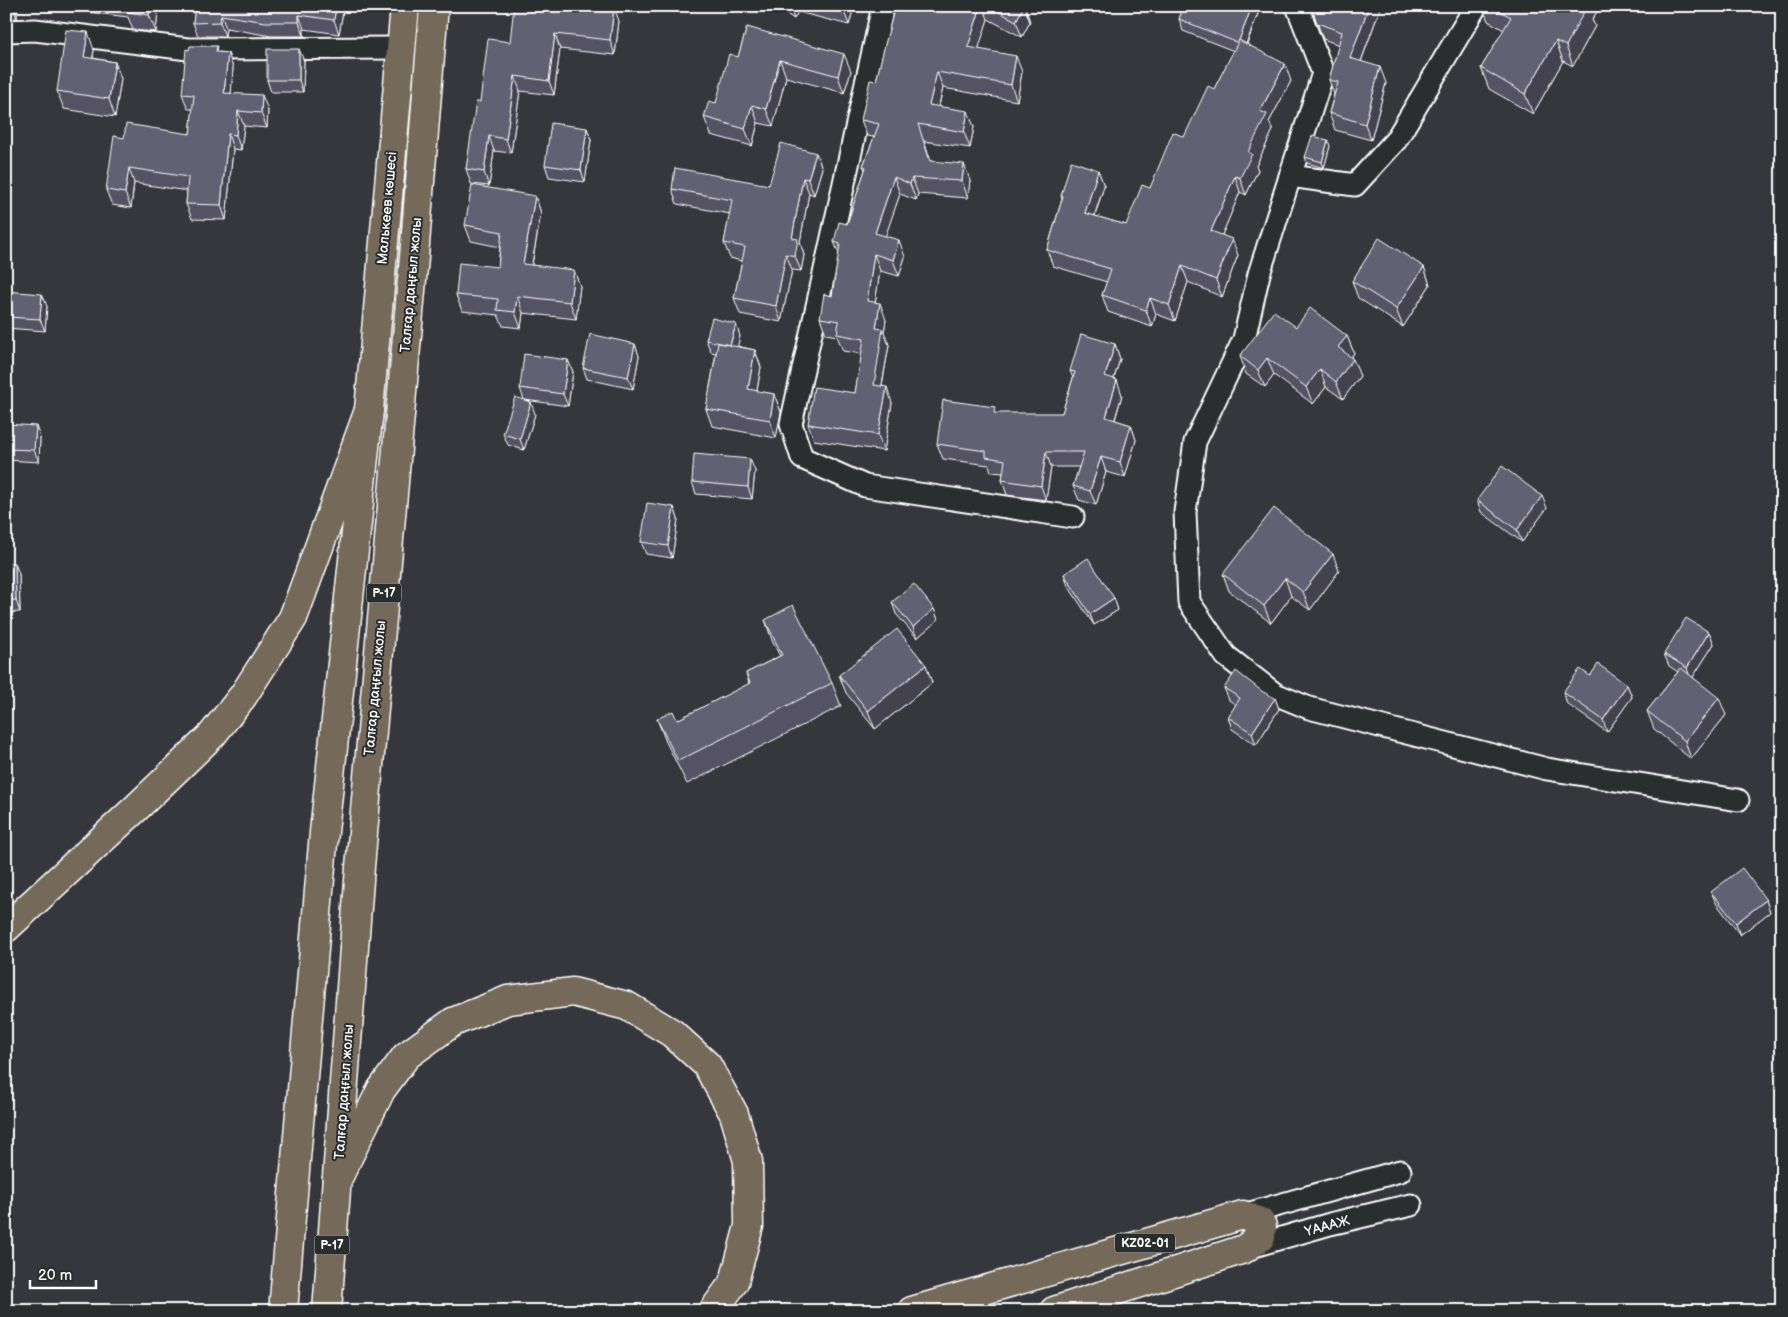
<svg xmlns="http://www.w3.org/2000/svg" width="1788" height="1317" font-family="'Balsamiq Sans',sans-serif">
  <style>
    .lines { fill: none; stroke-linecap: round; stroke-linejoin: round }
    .minor-casing { stroke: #fff; stroke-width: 25 }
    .major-casing { stroke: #fff; stroke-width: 31 }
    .highway-casing { stroke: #fff; stroke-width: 31 }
    .minor { stroke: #2a2d2e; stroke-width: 21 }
    .major { stroke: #746a5a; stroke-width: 28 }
    .highway { stroke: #746a5a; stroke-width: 28 }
    .wall { fill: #545363; stroke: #fff }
    .shaded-wall { fill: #454350; stroke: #fff }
    .building { fill: #626073; stroke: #fff }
    .labels { text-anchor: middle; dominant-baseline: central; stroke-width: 4; stroke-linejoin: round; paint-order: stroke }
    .shield { fill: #2a2d2e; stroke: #bfc0c0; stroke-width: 1 }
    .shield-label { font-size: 12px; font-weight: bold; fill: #fff }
    .street-label { font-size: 14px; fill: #fff; stroke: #2a2d2e }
  </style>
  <rect width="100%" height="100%" fill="#35373c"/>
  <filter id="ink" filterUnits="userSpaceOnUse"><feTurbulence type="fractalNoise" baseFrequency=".02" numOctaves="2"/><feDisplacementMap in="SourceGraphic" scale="10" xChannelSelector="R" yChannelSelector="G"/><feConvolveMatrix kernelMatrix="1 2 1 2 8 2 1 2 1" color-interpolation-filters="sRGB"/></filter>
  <g filter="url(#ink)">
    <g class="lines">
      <g class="minor-casing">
        <g id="minor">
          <polyline points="883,6 791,424 802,458 865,486 1073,517"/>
          <polyline points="1297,6 1323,73 1259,274 1244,339 1195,442 1185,512 1189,602 1226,656 1275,694 1309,708 1547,769 1738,800"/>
          <polyline points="6,31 35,30 188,49 401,48"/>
          <polyline points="1290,176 1355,185 1396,140 1476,6"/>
          <polyline points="1243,1215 1400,1171"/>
          <polyline points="1247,1248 1330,1224 1411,1205"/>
        </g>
      </g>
      <g class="major-casing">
        <g id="major">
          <polyline points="283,1311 324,832 369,410 405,6"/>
          <polyline points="327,1311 360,867 414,257 434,6"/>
        </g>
      </g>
      <g class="highway-casing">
        <g id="highway">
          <polyline points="6,928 134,810 181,765 212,735 243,696 293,618 369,410"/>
          <polyline points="337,1180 381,1090 406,1056 453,1022 508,1000 573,992 627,1006 672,1033 707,1065 734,1114 748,1161 749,1226 734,1282 713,1311"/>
          <polyline points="912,1311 1243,1215 1260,1222 1262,1226 1261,1237 1244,1249 1054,1311"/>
        </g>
      </g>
      <use href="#minor" class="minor"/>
      <use href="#major" class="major"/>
      <use href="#highway" class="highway"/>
    </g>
    <g class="wall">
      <polygon points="6,6 17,6 17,18 6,19"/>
      <polygon points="85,6 156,6 158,11 156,32 133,30 128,17 87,12"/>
      <polygon points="195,6 344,6 339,34 304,29 304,36 271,36 226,28 225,36 198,36 193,23"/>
      <polygon points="778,6 854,6 849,25 798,12 794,19 779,9"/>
      <polygon points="892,6 1025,6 1030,22 1022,37 988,19 978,49 1022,72 1017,101 943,88 939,106 974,127 970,148 924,141 931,161 970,180 968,198 918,194 916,200 900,194 885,236 905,257 899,276 880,271 875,303 886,320 884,332 889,345 882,386 892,403 884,451 814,440 808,424 855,393 862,354 843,351 837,336 826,334 820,318 832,296 839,254 834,242 847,224 865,170 863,166 874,137 867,136 861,120 876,81 894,11"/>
      <polygon points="1184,6 1264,6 1262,12 1259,11 1247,44 1291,81 1269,122 1273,130 1256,166 1258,170 1246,195 1240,192 1222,235 1238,255 1222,297 1188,282 1175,321 1156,314 1152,327 1108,312 1102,295 1107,282 1053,266 1047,250 1062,199 1061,196 1098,170 1104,186 1095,216 1126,225 1150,188 1184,137 1214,89 1234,51 1183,31 1179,19"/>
      <polygon points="1317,6 1381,6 1361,62 1386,83 1371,140 1335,130 1329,113 1334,94 1329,80 1339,45 1323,39 1314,14"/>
      <polygon points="1482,6 1600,6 1592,20 1595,26 1573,66 1563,61 1533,114 1489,89 1481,68 1504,30 1488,21"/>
      <polygon points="619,21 615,55 560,49 554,95 520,91 511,153 494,151 489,186 471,184 466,169 480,102 510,42"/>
      <polygon points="747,27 851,71 844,93 786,77 773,126 758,123 752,146 711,135 704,117 716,103 738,57"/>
      <polygon points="94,50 93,58 115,62 121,79 115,117 64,109 57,91"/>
      <polygon points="219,52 228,53 233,68 231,93 268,110 267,128 244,126 241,150 233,149 226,220 192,219 186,204 187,191 134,183 131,208 112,205 106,190 124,138 190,134 193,109 188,109 182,94"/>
      <polygon points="304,61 303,92 271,92 267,80"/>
      <polygon points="587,128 591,140 585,182 549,177 545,165"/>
      <polygon points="1330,146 1324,168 1307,163 1305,157"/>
      <polygon points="816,153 822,168 814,195 809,193 800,242 804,255 801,271 792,270 781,322 740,314 734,298 742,261 730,258 724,243 730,214 677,204 672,189 769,185"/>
      <polygon points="535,196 541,213 532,265 580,286 576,319 523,313 521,328 503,326 498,315 462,311 456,295 498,267 500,247 471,241 465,225"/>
      <polygon points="1424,267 1430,285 1403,327 1358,298 1352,281"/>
      <polygon points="6,291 47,306 45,331 6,328"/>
      <polygon points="1296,327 1347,336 1354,353 1351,357 1360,376 1343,399 1326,387 1313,404 1274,375 1265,387 1246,374 1240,356"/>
      <polygon points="740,336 737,346 755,350 761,367 757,391 774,394 781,412 776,438 712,426 706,409 716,353 711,352 706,340"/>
      <polygon points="635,344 639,356 633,389 587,379 583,368"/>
      <polygon points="1115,344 1120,359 1114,379 1122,395 1115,420 1131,425 1136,440 1125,477 1106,472 1096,505 1079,500 1073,486 1079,467 1051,467 1046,500 1007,495 1002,480 1003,473 991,472 989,465 943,459 937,444 1062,413 1073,378 1070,371"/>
      <polygon points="568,360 573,372 568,406 525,400 535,414 524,450 508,445 503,434 524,400 520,388"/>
      <polygon points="6,424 40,438 39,462 6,460"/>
      <polygon points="755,471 752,499 696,494 692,482"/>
      <polygon points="1477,500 1547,508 1522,542 1481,512"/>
      <polygon points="674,507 678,519 672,558 646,554 641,542"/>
      <polygon points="6,563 19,574 20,612 6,613"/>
      <polygon points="1339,571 1310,610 1291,596 1271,623 1229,591 1223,574"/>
      <polygon points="1064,574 1114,598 1118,610 1094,625 1068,586"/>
      <polygon points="892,602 934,609 938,620 917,638 896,614"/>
      <polygon points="765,620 832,683 841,706 687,784 666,742 657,719 677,720 749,684 746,673 780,656 773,643"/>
      <polygon points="1709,632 1714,644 1693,677 1726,715 1691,759 1654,729 1647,711 1678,672 1669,666 1664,654"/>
      <polygon points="926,665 932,683 875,729 846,693 839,675"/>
      <polygon points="1590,676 1627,685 1632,697 1607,732 1567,704 1563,692"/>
      <polygon points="1224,688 1275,698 1279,709 1256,745 1232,729 1228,717 1236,705 1229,700"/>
      <polygon points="1711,892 1766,900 1770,912 1740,935 1716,903"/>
    </g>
    <g class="shaded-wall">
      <polygon points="13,6 17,6 17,18"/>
      <polygon points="150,6 156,6 158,11 156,32 149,15"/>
      <polygon points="336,6 344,6 339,34 334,20"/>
      <polygon points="790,6 796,6 798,12 794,19 790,7"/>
      <polygon points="847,6 854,6 849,25 845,14"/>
      <polygon points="981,6 983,6 988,19 974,63 968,47"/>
      <polygon points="1024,6 1030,22 1022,37 1016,21"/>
      <polygon points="1252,6 1258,6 1259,11 1242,54 1238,43"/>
      <polygon points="1260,6 1264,6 1262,12"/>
      <polygon points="1369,6 1381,6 1356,75 1350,58"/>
      <polygon points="1584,6 1600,6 1592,20 1595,26 1573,66 1566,46"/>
      <polygon points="614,7 619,21 615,55 610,40"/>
      <polygon points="221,15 226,28 225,36 220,22"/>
      <polygon points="299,15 304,29 304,36 299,22"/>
      <polygon points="88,32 94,50 90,74 84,57"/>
      <polygon points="555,34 560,49 554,95 549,81"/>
      <polygon points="1556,41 1563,61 1533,114 1525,94"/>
      <polygon points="299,49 304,61 303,92 299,80"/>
      <polygon points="228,53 233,68 230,108 224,93"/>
      <polygon points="844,54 851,71 844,93 838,76"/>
      <polygon points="1016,56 1022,72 1017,101 1011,85"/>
      <polygon points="780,60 786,77 773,126 766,109"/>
      <polygon points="115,62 121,79 115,117 109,99"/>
      <polygon points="1285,64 1291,81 1269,122 1273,130 1256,166 1258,170 1246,195 1240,178 1260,111"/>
      <polygon points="1380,67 1386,83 1371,140 1365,124"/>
      <polygon points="937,72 943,88 935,121 929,105"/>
      <polygon points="515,76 520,91 511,153 506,139"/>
      <polygon points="262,95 268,110 267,128 261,113"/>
      <polygon points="752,105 758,123 752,146 745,129"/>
      <polygon points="238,111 244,126 241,150 236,135"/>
      <polygon points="968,111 974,127 970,148 964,132"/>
      <polygon points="587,128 591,140 585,182 581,170"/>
      <polygon points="228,134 233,149 226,220 221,205"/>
      <polygon points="489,136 494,151 489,186 484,172"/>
      <polygon points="1328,140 1330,146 1324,168 1322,162"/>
      <polygon points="816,153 822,168 814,195 808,179"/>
      <polygon points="964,164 970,180 968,198 962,181"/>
      <polygon points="129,168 134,183 131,208 125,193"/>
      <polygon points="1098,170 1104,186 1090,229 1085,213"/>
      <polygon points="1235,176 1240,192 1217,247 1211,231"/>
      <polygon points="894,177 900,194 881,249 875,233"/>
      <polygon points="803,178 809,193 800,242 804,255 801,271 795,256 792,238"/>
      <polygon points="912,178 918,194 916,200 910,184"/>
      <polygon points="535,196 541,213 529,280 523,264"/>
      <polygon points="1232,239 1238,255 1222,297 1216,280"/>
      <polygon points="899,240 905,257 899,276 893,260"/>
      <polygon points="786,254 792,270 781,322 776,306"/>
      <polygon points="874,254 880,271 873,317 867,301"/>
      <polygon points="1182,266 1188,282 1175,321 1169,305"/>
      <polygon points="1424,267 1430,285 1403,327 1396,309"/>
      <polygon points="574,270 580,286 576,319 570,302"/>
      <polygon points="42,294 47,306 45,331 40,319"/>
      <polygon points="517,296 523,313 521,328 515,312"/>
      <polygon points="1150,298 1156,314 1152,327 1146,310"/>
      <polygon points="880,303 886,320 884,332 889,345 879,401 874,385 876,328"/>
      <polygon points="736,324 740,336 735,358 730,346"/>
      <polygon points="1347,336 1354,353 1345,365 1338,347"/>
      <polygon points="635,344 639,356 633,389 628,377"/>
      <polygon points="1115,344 1120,359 1110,391 1105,376"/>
      <polygon points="755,350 761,367 754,407 748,389"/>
      <polygon points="1267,358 1274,375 1265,387 1258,370"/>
      <polygon points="1353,359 1360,376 1343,399 1336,382"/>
      <polygon points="568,360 573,372 568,406 563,394"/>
      <polygon points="1320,369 1326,387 1313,404 1306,387"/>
      <polygon points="1117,380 1122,395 1111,432 1106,417"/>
      <polygon points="887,387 892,403 884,451 878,435"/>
      <polygon points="774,394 781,412 776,438 770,420"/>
      <polygon points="531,402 535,414 524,450 520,439"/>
      <polygon points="1131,425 1136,440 1125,477 1120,462"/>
      <polygon points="36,426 40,438 39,462 34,450"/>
      <polygon points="1046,452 1051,467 1046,500 1041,486"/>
      <polygon points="1101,457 1106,472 1096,505 1090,491"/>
      <polygon points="750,459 755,471 752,499 748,487"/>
      <polygon points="1542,496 1547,508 1522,542 1517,530"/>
      <polygon points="674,507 678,519 672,558 668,546"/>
      <polygon points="1333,554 1339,571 1310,610 1303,592"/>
      <polygon points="15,563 19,574 20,612 16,600"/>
      <polygon points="1285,578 1291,596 1271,623 1264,606"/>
      <polygon points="1114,598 1118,610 1094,625 1090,614"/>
      <polygon points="934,609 938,620 917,638 913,627"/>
      <polygon points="1709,632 1714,644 1691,680 1687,668"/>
      <polygon points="926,665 932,683 875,729 868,711"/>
      <polygon points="1627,685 1632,697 1607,732 1603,720"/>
      <polygon points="1275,698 1279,709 1256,745 1252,733"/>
      <polygon points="1719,698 1726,715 1691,759 1685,741"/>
      <polygon points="1766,900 1770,912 1740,935 1736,923"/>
    </g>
    <g class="building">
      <polygon points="127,6 150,6 149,15 127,12"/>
      <polygon points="195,6 336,6 334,20 299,15 299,22 266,22 221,15 220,22 193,23"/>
      <polygon points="514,6 614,7 610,40 555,34 549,81 515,76 506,139 489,136 484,172 466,169 476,102 480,102 488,39 510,42"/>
      <polygon points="817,6 847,6 845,14"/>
      <polygon points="895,6 981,6 968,47 1016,56 1011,85 937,72 929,105 968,111 964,132 918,124 930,161 964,164 962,181 912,178 910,184 894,177 875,233 899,240 893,260 874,254 867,301 880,303 876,328 883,329 874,385 887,387 878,435 808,424 814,387 855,393 864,339 837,334 839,321 820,318 824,294 832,296 840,244 834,242 839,222 847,224 866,167 863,166 879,124 861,120 870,80 876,81 880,65 882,65 880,64"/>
      <polygon points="988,6 1024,6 1016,21"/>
      <polygon points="1184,6 1252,6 1238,43 1179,19"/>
      <polygon points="1317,6 1369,6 1350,58 1380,67 1365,124 1329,113 1338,82 1329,80 1342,32 1317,23 1314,14"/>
      <polygon points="1490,6 1587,6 1566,46 1556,41 1525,94 1481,68 1511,17"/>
      <polygon points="747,27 844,54 838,76 780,60 766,109 752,105 745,129 704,117 709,101 716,103 729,54 738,57"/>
      <polygon points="66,30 88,32 84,57 115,62 109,99 57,91"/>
      <polygon points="1239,40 1285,64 1260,111 1267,114 1248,152 1252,154 1240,178 1235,176 1211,231 1232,239 1216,280 1182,266 1169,305 1150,298 1146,310 1102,295 1111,269 1047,250 1063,196 1061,196 1071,161 1098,170 1085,213 1126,225 1142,185 1150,188 1173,132 1184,137 1208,86 1214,89"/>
      <polygon points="190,46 217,46 216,52 228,53 224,93 262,95 261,113 238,111 236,135 228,134 221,205 186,204 188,177 129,168 125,193 106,190 114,136 124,138 126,124 190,134 194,95 182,94 186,49 189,50"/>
      <rect x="267" y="49" width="32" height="31"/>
      <polygon points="551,123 587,128 581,170 545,165"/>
      <polygon points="1312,136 1328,140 1322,162 1305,157"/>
      <polygon points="781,143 816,153 808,179 803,178 792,238 798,239 795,256 786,254 776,306 734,298 745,247 724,243 732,200 672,189 675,168 769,185"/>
      <polygon points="472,185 535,196 523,264 574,270 570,302 517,296 515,312 497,310 498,299 456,295 459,263 498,267 502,232 465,225"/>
      <polygon points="1379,238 1424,267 1396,309 1352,281"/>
      <polygon points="6,291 42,294 40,319 6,317"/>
      <polygon points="1310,308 1347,336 1338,347 1353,359 1336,382 1320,369 1306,387 1267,358 1258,370 1240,356 1274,311 1296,327"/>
      <polygon points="712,318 736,324 730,345 706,340"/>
      <polygon points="590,334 635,344 628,377 583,368"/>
      <polygon points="1081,334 1115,344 1105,376 1117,380 1106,417 1131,425 1120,462 1101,457 1090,491 1073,486 1084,452 1046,452 1041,486 1002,480 1005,460 986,457 986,451 937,444 943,400 995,407 994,413 1062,413 1075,372 1070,371"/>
      <polygon points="718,343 755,350 748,389 774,394 770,420 706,409"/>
      <polygon points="524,354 568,360 563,394 520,388"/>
      <polygon points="515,397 531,402 520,439 503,434"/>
      <polygon points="6,424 36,426 34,450 6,449"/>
      <polygon points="694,454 750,459 748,487 692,482"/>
      <polygon points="1502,466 1542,496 1517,530 1477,500"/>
      <polygon points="647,503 674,507 668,546 641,542"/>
      <polygon points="1274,508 1333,554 1303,592 1285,578 1264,606 1223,574"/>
      <polygon points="1088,558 1114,598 1090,614 1064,574"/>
      <polygon points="6,563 15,563 16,600 6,601"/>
      <polygon points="914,584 934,609 913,627 892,602"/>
      <polygon points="793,605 832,683 678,761 657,719 673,711 677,720 750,683 746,673 782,655 765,620"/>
      <polygon points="1686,618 1709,632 1687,668 1664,654"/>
      <polygon points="897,629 926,665 868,711 839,675"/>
      <polygon points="1598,664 1627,685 1603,720 1563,692 1580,669 1590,676"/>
      <polygon points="1681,668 1719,698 1685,741 1647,711"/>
      <polygon points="1236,671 1263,692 1275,698 1252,733 1228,717 1240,698 1224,688"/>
      <polygon points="1742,868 1766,900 1736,923 1711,892"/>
    </g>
  </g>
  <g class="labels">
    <g class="shield">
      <rect x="366.5" y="583.5" width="35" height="19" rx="4"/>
      <rect x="1115" y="1233.5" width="60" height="19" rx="4"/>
      <rect x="314.5" y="1235.5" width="35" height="19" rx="4"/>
    </g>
    <g class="shield-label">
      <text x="384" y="593">P-17</text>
      <text x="1145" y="1243">KZ02-01</text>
      <text x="332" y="1245">P-17</text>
    </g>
    <g class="street-label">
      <text transform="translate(387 208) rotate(-85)">Малькеев көшесі</text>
      <text transform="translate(411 285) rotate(-85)">Талғар даңғыл жолы</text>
      <text transform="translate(375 688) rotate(-85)">Талғар даңғыл жолы</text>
      <text transform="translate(344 1092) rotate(-86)">Талғар даңғыл жолы</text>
      <text transform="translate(1327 1226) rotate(-15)">ҮАААЖ</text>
    </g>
  </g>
  <rect width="1788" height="1317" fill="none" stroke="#2a2d2e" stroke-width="25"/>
  <rect x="12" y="12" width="1763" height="1292" fill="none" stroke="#fff" stroke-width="2" filter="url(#ink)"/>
  <path d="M30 1280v8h66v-8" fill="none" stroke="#ffffff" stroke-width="2.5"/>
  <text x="38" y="1280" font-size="15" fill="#ffffff" stroke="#2a2d2e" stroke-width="4" paint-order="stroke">20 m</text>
</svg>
